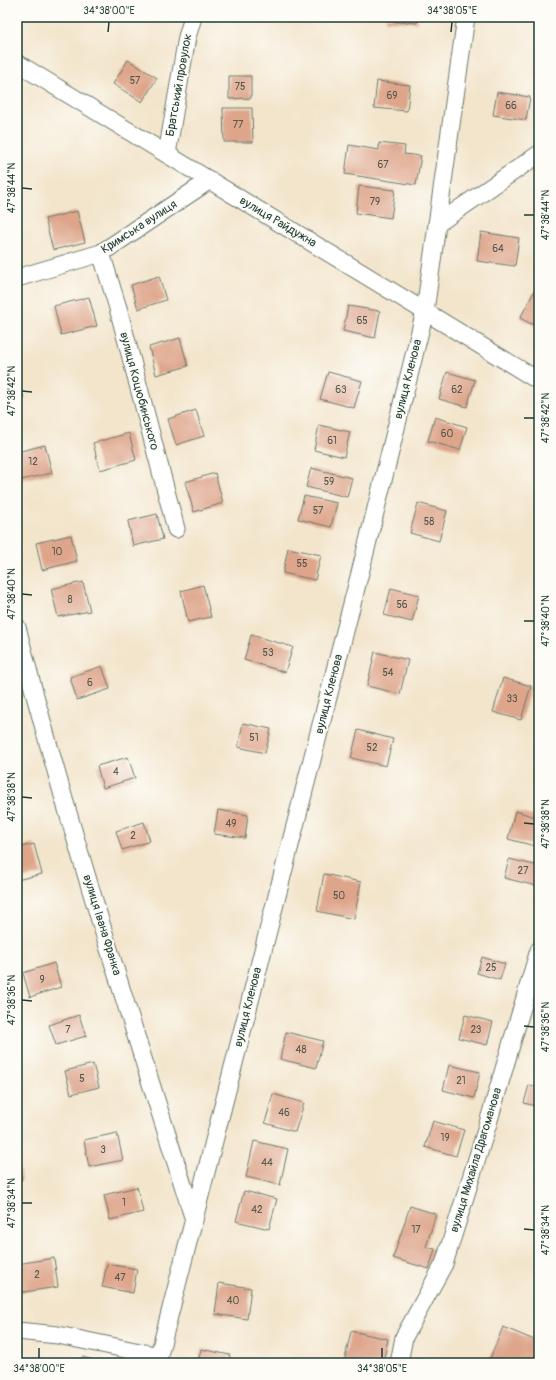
<svg xmlns="http://www.w3.org/2000/svg" width="556" height="1380" font-family="Pangolin,sans-serif">
  <style>
    .building { fill: #dea58b }
    .lines { fill: none; stroke-linecap: round; stroke-linejoin: round }
    .street-casing { stroke: #697869; stroke-width: 19 }
    .street { stroke: #fff; stroke-width: 17 }
    .ticks { fill: none; stroke: #1f3d34; stroke-width: 1.5 }
    .labels { text-anchor: middle; dominant-baseline: central; stroke-width: 4; stroke-linejoin: round; paint-order: stroke }
    .number-label { font-size: 10px; fill: #4f574a }
    .street-label { font-size: 12px; fill: #1f3d34; stroke: #fdfcf7 }
    .neatline { fill: none; stroke: #1f3d34; stroke-width: 1.5 }
    .ticks-label { font-size: 10px; text-anchor: middle; fill: #1f3d34 }
  </style>
  <rect width="100%" height="100%" fill="#fdfcf7"/>
  <filter id="ink" filterUnits="userSpaceOnUse"><feTurbulence type="fractalNoise" baseFrequency=".025" numOctaves="2"/><feDisplacementMap in="SourceGraphic" scale="8" xChannelSelector="R" yChannelSelector="G"/><feConvolveMatrix kernelMatrix="1 2 1 2 8 2 1 2 1" color-interpolation-filters="sRGB"/></filter>
  <filter id="wash" filterUnits="userSpaceOnUse"><feTurbulence type="fractalNoise" baseFrequency=".012" numOctaves="4" result="noise"/><feDisplacementMap in="SourceGraphic" scale="16" xChannelSelector="R" yChannelSelector="G"/><feGaussianBlur stdDeviation="0.9" result="paint"/><feColorMatrix in="noise" values="0 0 0 0 0 0 0 0 0 0 0 0 0 0 0 0 0 1.4 0 .05"/><feComposite in="paint" operator="in"/></filter>
  <g filter="url(#wash)">
    <rect width="100%" height="100%" fill="#f3e5cc"/>
    <g id="blocks">
      <g class="building">
        <polygon points="386,17 418,17 417,23 386,21"/>
        <polygon points="128,60 157,78 142,102 113,84"/>
        <polygon points="229,76 251,76 251,98 229,99"/>
        <polygon points="377,81 410,85 407,111 374,108"/>
        <polygon points="497,92 530,97 526,120 493,115"/>
        <polygon points="223,108 252,108 253,142 224,142"/>
        <polygon points="379,143 405,146 404,154 421,156 416,185 345,174 349,145 379,150"/>
        <polygon points="359,186 395,190 391,218 356,213"/>
        <polygon points="77,211 85,242 53,250 45,219"/>
        <polygon points="481,232 519,238 515,266 477,261"/>
        <polygon points="159,276 166,300 138,309 131,285"/>
        <polygon points="535,290 539,292 539,328 520,318"/>
        <polygon points="89,297 97,326 61,335 54,306"/>
        <polygon points="348,306 380,311 375,338 343,331"/>
        <polygon points="180,338 188,366 156,375 149,347"/>
        <polygon points="328,372 362,381 354,408 320,399"/>
        <polygon points="447,372 475,380 467,407 439,399"/>
        <polygon points="17,376 24,398 17,401"/>
        <polygon points="196,410 204,436 176,445 168,419"/>
        <polygon points="435,417 467,427 460,450 428,441"/>
        <polygon points="319,425 350,432 344,457 314,450"/>
        <polygon points="129,433 136,460 100,470 93,443"/>
        <polygon points="45,445 52,473 17,481 17,452"/>
        <polygon points="311,468 352,478 347,497 306,487"/>
        <polygon points="215,473 223,503 194,512 185,482"/>
        <polygon points="304,496 337,503 331,527 298,519"/>
        <polygon points="418,503 447,511 439,541 410,533"/>
        <polygon points="157,514 163,539 133,546 128,521"/>
        <polygon points="71,535 77,561 42,570 36,543"/>
        <polygon points="288,548 321,555 315,580 283,573"/>
        <polygon points="83,582 90,611 58,617 51,589"/>
        <polygon points="203,585 211,617 188,622 181,591"/>
        <polygon points="391,588 419,595 412,622 384,615"/>
        <polygon points="251,635 293,647 285,672 244,660"/>
        <polygon points="375,652 408,660 400,694 367,686"/>
        <polygon points="102,666 110,689 77,700 70,677"/>
        <polygon points="503,678 531,686 521,720 493,712"/>
        <polygon points="243,723 271,729 265,753 238,747"/>
        <polygon points="358,730 393,739 386,766 351,758"/>
        <polygon points="128,757 135,778 103,788 97,766"/>
        <polygon points="218,810 248,815 245,838 214,834"/>
        <polygon points="515,811 539,818 539,847 508,839"/>
        <polygon points="144,822 150,841 122,850 116,831"/>
        <polygon points="34,844 42,874 17,880 17,848"/>
        <polygon points="509,859 539,866 539,877 537,886 504,878"/>
        <polygon points="324,874 361,882 354,919 317,911"/>
        <polygon points="482,957 505,964 500,980 477,973"/>
        <polygon points="54,963 61,987 30,997 23,973"/>
        <polygon points="79,1015 86,1036 56,1045 49,1025"/>
        <polygon points="465,1015 493,1022 487,1045 459,1038"/>
        <polygon points="286,1032 323,1041 316,1068 280,1059"/>
        <polygon points="93,1064 99,1087 71,1094 65,1071"/>
        <polygon points="449,1065 480,1072 474,1098 443,1090"/>
        <polygon points="529,1085 539,1087 539,1107 524,1103"/>
        <polygon points="273,1094 304,1103 295,1132 265,1123"/>
        <polygon points="433,1121 464,1130 456,1156 425,1147"/>
        <polygon points="117,1133 123,1160 89,1167 84,1140"/>
        <polygon points="254,1141 288,1149 280,1185 246,1177"/>
        <polygon points="17,1160 22,1180 17,1181"/>
        <polygon points="137,1187 143,1212 110,1220 104,1195"/>
        <polygon points="244,1191 277,1199 269,1229 236,1221"/>
        <polygon points="410,1206 436,1214 426,1247 435,1249 429,1269 393,1258"/>
        <polygon points="54,1258 58,1287 17,1293 17,1264"/>
        <polygon points="107,1264 137,1269 133,1293 102,1287"/>
        <polygon points="219,1283 251,1288 247,1319 215,1314"/>
        <polygon points="503,1327 539,1342 539,1358 537,1363 525,1363 515,1359 514,1363 488,1363"/>
        <polygon points="351,1331 388,1339 383,1363 344,1363"/>
        <polygon points="201,1349 230,1355 228,1363 198,1363"/>
        <polygon points="82,1357 102,1362 102,1363 81,1363"/>
      </g>
    </g>
  </g>
  <g filter="url(#ink)">
    <use href="#blocks" fill-opacity="0" stroke="#697869" stroke-width="1"/>
    <g class="lines">
      <g class="street-casing">
        <g id="street">
          <polyline points="17,63 539,381"/>
          <polyline points="167,154 187,37 193,17"/>
          <polyline points="437,224 539,154"/>
          <polyline points="101,253 118,308 176,529"/>
          <polyline points="17,278 101,253 210,180"/>
          <path d="M17 627C68 827 132 1023 194 1220"/>
          <polyline points="17,1331 58,1335 159,1356"/>
          <polyline points="157,1363 362,565 425,311 466,17"/>
          <polyline points="399,1363 404,1337 444,1264 486,1130 539,950"/>
        </g>
      </g>
      <use href="#street" class="street"/>
    </g>
  </g>
  <path class="ticks" d="M108 32 109 22M451 32 452 22M22 188 32 189M524 215H534M22 391 32 392M524 418H534M22 594 32 595M524 621H534M22 797 32 798M524 823 534 824M22 1000 32 1001M524 1026 534 1027M22 1203H32M524 1229 534 1230M39 1358V1348M382 1358V1348"/>
  <g class="labels">
    <g class="number-label">
      <text x="135" y="81">57</text>
      <text x="240" y="87">75</text>
      <text x="392" y="96">69</text>
      <text x="511" y="106">66</text>
      <text x="238" y="125">77</text>
      <text x="383" y="165">67</text>
      <text x="375" y="202">79</text>
      <text x="498" y="249">64</text>
      <text x="362" y="321">65</text>
      <text x="341" y="390">63</text>
      <text x="457" y="390">62</text>
      <text x="447" y="434">60</text>
      <text x="332" y="441">61</text>
      <text x="33" y="462">12</text>
      <text x="329" y="482">59</text>
      <text x="318" y="511">57</text>
      <text x="429" y="522">58</text>
      <text x="57" y="552">10</text>
      <text x="302" y="564">55</text>
      <text x="70" y="600">8</text>
      <text x="402" y="605">56</text>
      <text x="268" y="653">53</text>
      <text x="388" y="673">54</text>
      <text x="90" y="683">6</text>
      <text x="512" y="699">33</text>
      <text x="254" y="738">51</text>
      <text x="372" y="748">52</text>
      <text x="116" y="772">4</text>
      <text x="231" y="824">49</text>
      <text x="133" y="836">2</text>
      <text x="523" y="871">27</text>
      <text x="339" y="896">50</text>
      <text x="491" y="968">25</text>
      <text x="42" y="980">9</text>
      <text x="68" y="1030">7</text>
      <text x="476" y="1030">23</text>
      <text x="301" y="1050">48</text>
      <text x="82" y="1079">5</text>
      <text x="461" y="1081">21</text>
      <text x="284" y="1113">46</text>
      <text x="445" y="1138">19</text>
      <text x="103" y="1150">3</text>
      <text x="267" y="1163">44</text>
      <text x="124" y="1203">1</text>
      <text x="257" y="1210">42</text>
      <text x="416" y="1230">17</text>
      <text x="37" y="1275">2</text>
      <text x="120" y="1278">47</text>
      <text x="233" y="1301">40</text>
    </g>
    <g class="street-label">
      <text transform="translate(179 85) rotate(-80)">Братський провулок</text>
      <text transform="translate(278 222) rotate(31)">вулиця Райдужна</text>
      <text transform="translate(139 227) rotate(-33)">Кримська вулиця</text>
      <text transform="translate(408 379) rotate(-76)">вулиця Кленова</text>
      <text transform="translate(139 391) rotate(75)">вулиця Коцюбинського</text>
      <text transform="translate(329 694) rotate(-76)">вулиця Кленова</text>
      <text transform="translate(102 925) rotate(73)">вулиця Івана Франка</text>
      <text transform="translate(248 1007) rotate(-76)">вулиця Кленова</text>
      <text transform="translate(476 1160) rotate(-73)">вулиця Михайла Драгоманова</text>
    </g>
  </g>
  <rect width="556" height="1380" fill="none" stroke="#fdfcf7" stroke-width="44"/>
  <rect x="22" y="22" width="512" height="1336" class="neatline"/>
  <g class="ticks-label">
    <text x="109" y="14">34°38'00"E</text>
    <text x="452" y="14">34°38'05"E</text>
    <text transform="translate(11 188) rotate(-90)" y="4">47°38'44"N</text>
    <text transform="translate(545 215) rotate(-90)" y="4">47°38'44"N</text>
    <text transform="translate(11 391) rotate(-90)" y="4">47°38'42"N</text>
    <text transform="translate(545 418) rotate(-90)" y="4">47°38'42"N</text>
    <text transform="translate(11 594) rotate(-90)" y="4">47°38'40"N</text>
    <text transform="translate(545 621) rotate(-90)" y="4">47°38'40"N</text>
    <text transform="translate(11 797) rotate(-90)" y="4">47°38'38"N</text>
    <text transform="translate(545 824) rotate(-90)" y="4">47°38'38"N</text>
    <text transform="translate(11 1000) rotate(-90)" y="4">47°38'36"N</text>
    <text transform="translate(545 1027) rotate(-90)" y="4">47°38'36"N</text>
    <text transform="translate(11 1203) rotate(-90)" y="4">47°38'34"N</text>
    <text transform="translate(545 1230) rotate(-90)" y="4">47°38'34"N</text>
    <text x="39" y="1372">34°38'00"E</text>
    <text x="382" y="1372">34°38'05"E</text>
  </g>
</svg>
